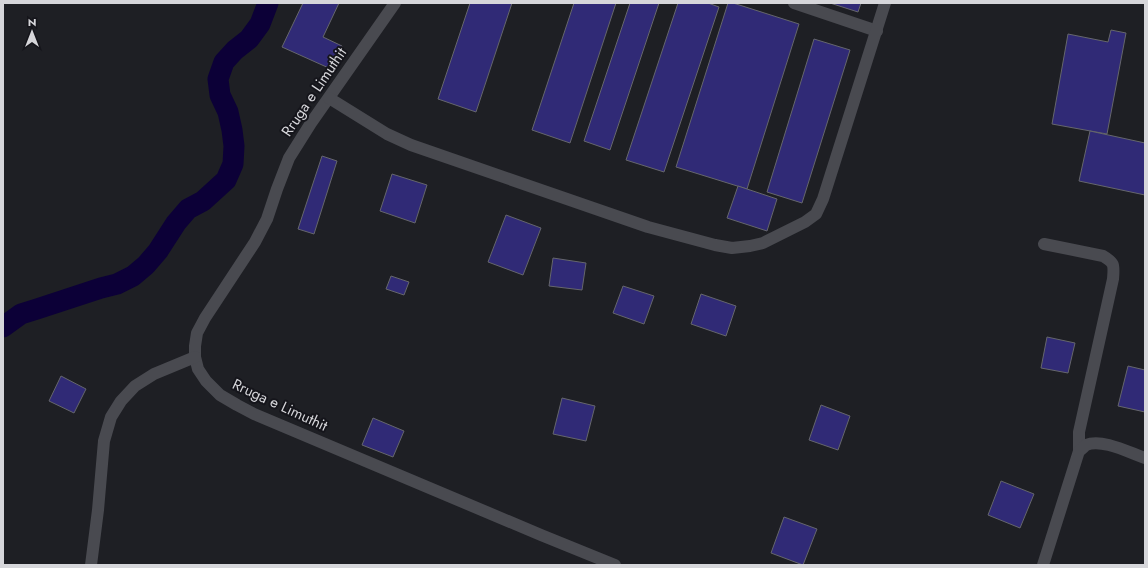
<svg xmlns="http://www.w3.org/2000/svg" width="1148" height="568" font-family="Jost,sans-serif">
  <style>
    .lines { fill: none; stroke-linecap: round; stroke-linejoin: round }
    .canal { stroke: #0c0037; stroke-width: 21 }
    .building { fill: #302a76; stroke: #65666c }
    .minor { stroke: #494a50; stroke-width: 12 }
    .labels { text-anchor: middle; dominant-baseline: central; stroke-width: 4; stroke-linejoin: round; paint-order: stroke }
    .street-label { font-size: 15px; fill: #d6d6da; stroke: #15151b }
  </style>
  <rect width="100%" height="100%" fill="#1e1f24"/>
  <g class="lines">
    <polyline class="canal" points="3,327 21,314 37,309 101,288 117,284 133,276 146,265 158,251 176,223 188,209 203,201 226,180 233,164 234,146 232,130 228,112 220,95 218,79 224,62 235,50 249,39 260,24 268,3"/>
  </g>
  <g class="building">
    <polygon points="303,3 339,3 323,37 342,46 331,69 282,47"/>
    <polygon points="470,3 512,3 476,112 438,99"/>
    <polygon points="574,3 616,3 570,143 532,130"/>
    <polygon points="630,3 659,3 610,150 584,141"/>
    <polygon points="678,3 708,3 719,7 664,172 626,160"/>
    <polygon points="728,3 733,3 799,24 747,189 676,167"/>
    <polygon points="830,3 861,3 858,12"/>
    <polygon points="1111,30 1126,33 1107,134 1052,124 1068,34 1108,42"/>
    <polygon points="814,39 850,50 802,203 767,192"/>
    <polygon points="1090,131 1145,143 1145,195 1079,181"/>
    <polygon points="322,156 337,161 314,234 298,229"/>
    <polygon points="392,174 427,185 415,223 380,211"/>
    <polygon points="738,186 777,199 767,231 727,218"/>
    <polygon points="506,215 541,228 523,275 488,262"/>
    <polygon points="553,258 586,263 582,290 549,286"/>
    <polygon points="391,276 409,282 404,295 386,289"/>
    <polygon points="623,286 654,296 644,324 613,313"/>
    <polygon points="701,294 736,306 726,336 691,324"/>
    <polygon points="1047,337 1075,343 1068,373 1041,368"/>
    <polygon points="1128,366 1145,370 1145,412 1118,406"/>
    <polygon points="61,376 86,389 74,413 49,401"/>
    <polygon points="562,398 595,406 586,441 553,434"/>
    <polygon points="821,405 850,416 838,450 809,440"/>
    <polygon points="373,418 404,431 393,457 362,445"/>
    <polygon points="1001,481 1034,494 1020,528 988,515"/>
    <polygon points="784,517 817,529 803,565 771,553"/>
  </g>
  <g class="lines">
    <g class="minor">
      <polyline points="395,3 311,123 289,158 277,189 267,219 255,242 205,318 197,333 195,346 195,357 198,369 206,381 220,395 237,405 254,414 541,535 615,565"/>
      <polyline points="794,3 877,31"/>
      <polyline points="329,98 387,134 411,145 648,227 715,245 732,248 750,246 763,243 805,222 816,214 823,199 885,3"/>
      <path d="M1044 244 1103 256C1115 263 1114 265 1113 279L1079 432V451"/>
      <polyline points="91,565 98,510 104,441 111,417 121,401 135,386 154,374 195,357"/>
      <path d="M1043 565 1079 451C1081 450 1084 447 1086 445 1102 438 1130 453 1145 458"/>
    </g>
  </g>
  <g class="labels">
    <g class="street-label">
      <text transform="translate(314 92) rotate(-56)">Rruga e Limuthit</text>
      <text transform="translate(280 405) rotate(25)">Rruga e Limuthit</text>
    </g>
  </g>
  <rect width="1148" height="568" fill="none" stroke="#d6d6da" stroke-width="8"/>
  <g transform="translate(32 32)" stroke="#15151b" stroke-width="3" paint-order="stroke">
  <path d="M0-3L7 15L0 10L-7 15Z" fill="#d6d6da"/>
  <text y="-6" font-size="11" font-weight="bold" text-anchor="middle" fill="#d6d6da">N</text>
  </g>
</svg>
